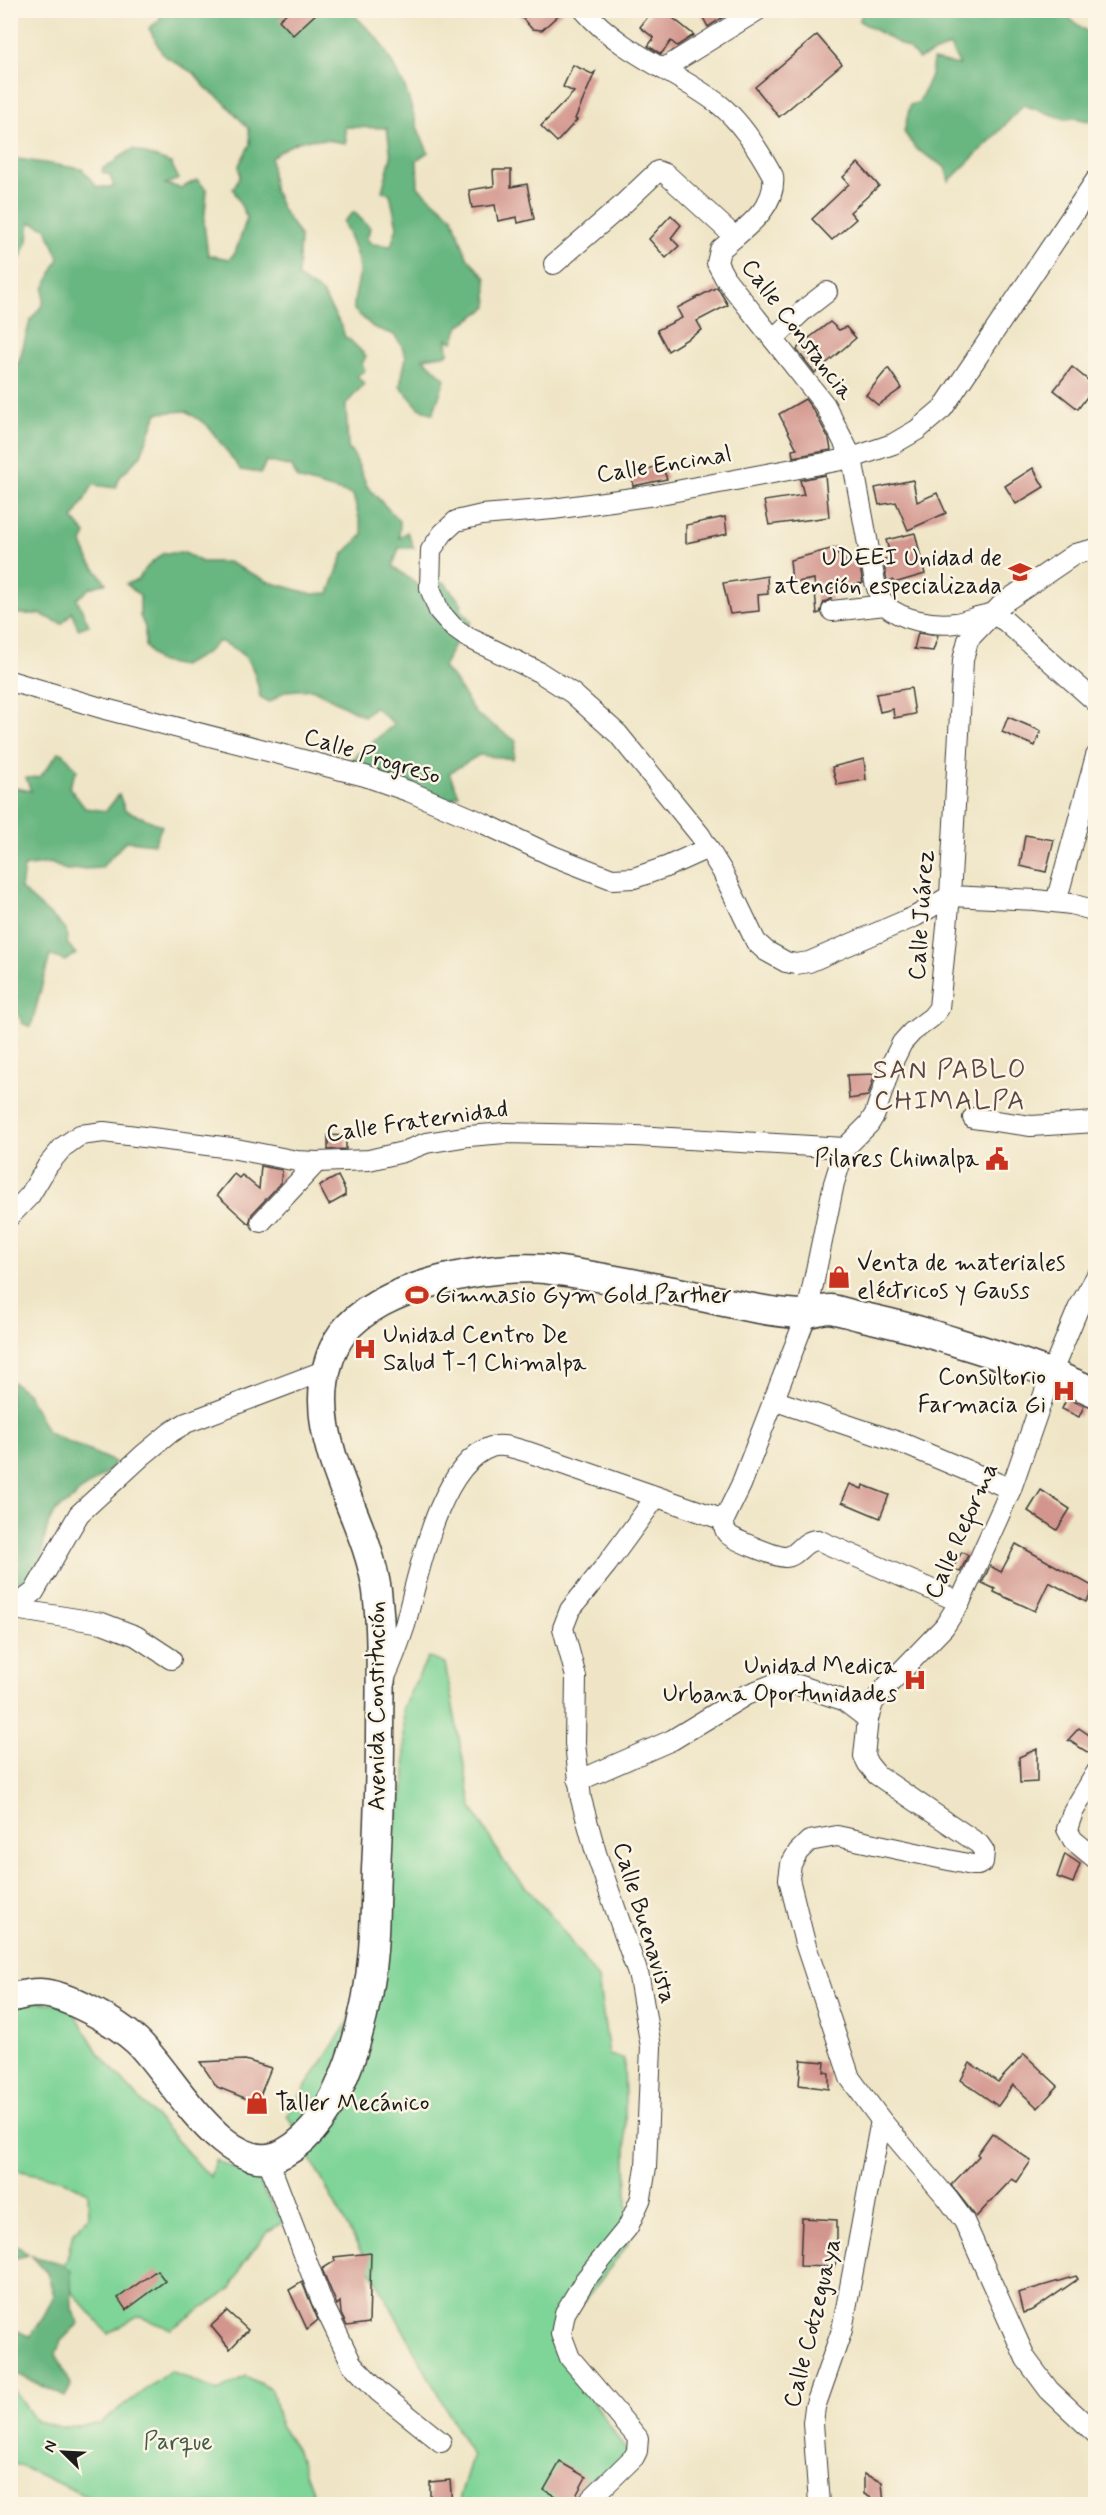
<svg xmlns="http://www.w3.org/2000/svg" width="1106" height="2515" font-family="Mynerve,sans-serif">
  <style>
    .green { fill: #7fd498; stroke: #4e785a; stroke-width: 1.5 }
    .forest { fill: #67b680; stroke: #42694e; stroke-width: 1.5 }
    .building { fill: #d3968e }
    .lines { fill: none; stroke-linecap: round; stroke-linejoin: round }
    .minor-casing { stroke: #3c3a36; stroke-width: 22 }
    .secondary-casing { stroke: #3c3a36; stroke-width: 31 }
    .minor { stroke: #fff; stroke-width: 20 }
    .secondary { stroke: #fff; stroke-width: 28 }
    .labels { text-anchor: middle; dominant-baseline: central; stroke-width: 5; stroke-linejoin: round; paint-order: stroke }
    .street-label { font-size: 24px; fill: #1c1c1c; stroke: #fcf5e5 }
    .poi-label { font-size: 24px; fill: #1c1c1c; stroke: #fcf5e5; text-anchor: end }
    .park-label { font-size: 24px; fill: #3f5c47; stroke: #fcf5e5 }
    .quarter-label { font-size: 27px; letter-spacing: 1.5px; fill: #5c4744; stroke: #fcf5e5 }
  </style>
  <rect width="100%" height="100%" fill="#fcf5e5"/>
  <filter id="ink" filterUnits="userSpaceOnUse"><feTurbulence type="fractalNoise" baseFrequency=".0167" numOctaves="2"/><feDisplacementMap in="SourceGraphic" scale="12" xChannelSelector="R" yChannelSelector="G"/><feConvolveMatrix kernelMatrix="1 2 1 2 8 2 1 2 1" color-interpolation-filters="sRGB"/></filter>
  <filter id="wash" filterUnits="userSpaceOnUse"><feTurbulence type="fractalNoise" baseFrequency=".008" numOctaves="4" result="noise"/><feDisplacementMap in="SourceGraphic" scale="24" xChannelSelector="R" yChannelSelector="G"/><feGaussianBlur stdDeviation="1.35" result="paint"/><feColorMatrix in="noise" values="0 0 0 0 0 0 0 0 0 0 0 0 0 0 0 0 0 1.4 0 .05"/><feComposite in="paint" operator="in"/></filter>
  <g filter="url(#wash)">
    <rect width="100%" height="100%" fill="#efe5c6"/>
    <g class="green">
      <polygon points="428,1657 445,1664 472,1808 504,1862 557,1923 598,1979 609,2055 624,2059 628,2244 565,2327 565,2358 633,2461 590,2504 463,2504 460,2496 472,2457 287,2115 349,2021 406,1779 403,1707"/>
      <polygon points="10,1998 70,2006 99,2054 210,2177 215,2160 256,2178 283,2222 267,2232 243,2264 231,2289 171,2329 137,2316 108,2334 58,2275 67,2259 73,2233 89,2217 88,2192 63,2180 11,2169"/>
      <polygon points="170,2371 218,2391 246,2376 272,2390 280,2425 296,2449 317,2504 104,2504 11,2462 11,2386 36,2421 61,2427 99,2424"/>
    </g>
    <g class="forest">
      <path d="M160 11H350L380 41 405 87 418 129 428 152 417 160 418 187 452 216 467 257 486 278 488 307 459 326 453 342 447 339 448 354 423 358 445 379 433 414 419 408 400 386 406 357 401 344 394 335 373 327 354 310C353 296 359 285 359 272 359 256 350 237 343 222L354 212 370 228 367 239 372 244 391 246 397 227 390 194 382 191 391 157 387 128 345 127 346 143C311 138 301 135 271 158L273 187 282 209 300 236 298 277 322 293 341 325 345 337 349 339 366 356 362 364 365 370 357 376 364 384 346 404 348 448 355 457 367 486 400 522 399 538 407 532 414 548H399L393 566 420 587 444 582 462 604 460 608 471 622 452 648 443 668 453 678 475 713 516 741 513 759 479 755 449 773 459 795 453 797 455 803 357 783 350 761C364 747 379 738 394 724L374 707 364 716 312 689 285 691 270 702 260 697C255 666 249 653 219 641L205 654 182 666 157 661 145 646V627L140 616V596L126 584 137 580 148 566 163 553H185L202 562H228L269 582 312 594 329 593 343 555 363 534 353 495 297 479 292 467 266 461 261 473 241 470 207 425 186 411 157 413 141 455 120 477 116 488 93 485 73 519 86 534 82 543 90 562 106 583 90 588 77 599 89 625 78 629 72 612 62 624 40 614H11V369L19 362 30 321 43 304 44 289 59 258 46 228 30 222 28 241 20 259 11 258V158L82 169 97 187H114L110 175 102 172 103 168 115 163 117 159 133 149 171 163 179 179 165 184 181 188 197 180 207 190 204 224 208 255 229 259 235 253 247 218 233 189 240 176 239 165 250 144 249 129 224 102 206 88 195 74 163 55 149 28 160 20Z"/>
      <polygon points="878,11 1070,11 1070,19 1095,37 1096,116 1094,122 1075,118 1065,119 1023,105 995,136 949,181 945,167 916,149 904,132 910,105 919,102 931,75 933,60 959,65 950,46 919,59 909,49 859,21 864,11"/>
      <polygon points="59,752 64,754 77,770 69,787 85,808 106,811 119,794 125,810 162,826 154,844 126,841 101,868 66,870 50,863 24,867 21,889 66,929 67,943 76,954 65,961 50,955 31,1027 22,1023 17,1012 11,1014 11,787 31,791 26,778 40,777"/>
      <path d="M10 1380 27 1393 48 1433 115 1462 106 1473 77 1494C73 1503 61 1504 55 1512 40 1532 43 1563 41 1587L20 1593 11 1591Z"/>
      <polygon points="11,2244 19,2247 28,2255 17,2258 11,2255"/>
      <polygon points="32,2256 60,2263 71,2271 72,2309 79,2323 61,2341 56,2354 71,2386 65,2397 11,2371 11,2330 14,2329 30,2337 43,2318 54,2295 47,2273"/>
    </g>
    <g id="blocks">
      <g class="building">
        <polygon points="290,10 320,10 293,35 279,20"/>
        <polygon points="515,10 564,10 542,30 532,29"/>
        <polygon points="653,10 663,10 694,35 677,46 671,41 661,54 656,51 648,46 654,38 640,27"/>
        <polygon points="699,10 734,10 708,27"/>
        <polygon points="817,35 842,64 779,117 755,87"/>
        <polygon points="573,65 592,74 595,72 575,119 577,120 557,142 541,126 574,92 563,87"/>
        <polygon points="858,163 879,186 850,212 856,219 832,240 812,219 849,184 843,177"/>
        <polygon points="493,170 511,170 511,187 527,184 534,219 518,223 517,217 498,221 495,205 472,208 469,190 494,186"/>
        <polygon points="671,215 681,225 671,238 679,246 666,258 649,239"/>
        <polygon points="717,287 728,305 697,321 702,330 668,351 657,330 682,318 677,308"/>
        <polygon points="830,322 839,330 846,327 856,338 815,373 797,350 805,335 809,338"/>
        <polygon points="1072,367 1095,386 1078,409 1054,390"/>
        <polygon points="888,368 902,388 878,405 866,395"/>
        <polygon points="805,399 814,411 829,439 831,450 793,457 792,450 797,449 779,414"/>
        <polygon points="661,464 667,479 633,486 632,476"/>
        <polygon points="1033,468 1044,487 1016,504 1005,486"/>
        <polygon points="825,475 829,517 769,525 764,501 804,495 800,480"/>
        <polygon points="913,480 917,502 937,493 946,513 908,530 896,502 879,505 875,488"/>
        <polygon points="725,517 727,534 686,543 686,525"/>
        <polygon points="915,533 925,574 894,583 893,580 887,581 883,559 891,558 886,540"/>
        <polygon points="838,547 837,554 843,555 845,564 859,562 863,583 831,587 831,599 824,602 820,613 817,614 814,579 792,583 790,560"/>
        <polygon points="767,576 768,594 758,595 759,611 730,614 723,583"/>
        <polygon points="918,633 938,636 933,651 914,649"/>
        <polygon points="911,688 915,714 894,718 893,709 880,712 876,694"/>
        <polygon points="1008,717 1041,731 1035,746 1002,732"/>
        <polygon points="864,759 866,780 837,785 832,767"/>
        <polygon points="1025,835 1054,840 1046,872 1020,866"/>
        <polygon points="875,1074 868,1096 849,1099 847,1075"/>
        <polygon points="328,1135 346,1136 346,1149 328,1150"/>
        <polygon points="261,1166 282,1170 281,1183 252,1214 249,1224 217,1195 234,1174 239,1178 242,1175 259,1189"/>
        <polygon points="338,1176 345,1190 345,1196 329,1205 319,1186"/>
        <polygon points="1067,1398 1084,1406 1079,1417 1062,1409"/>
        <polygon points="850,1484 862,1489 863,1485 889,1495 880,1518 842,1502"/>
        <polygon points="1041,1490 1070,1509 1057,1530 1028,1511"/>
        <polygon points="1016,1544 1094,1587 1086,1602 1049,1582 1035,1611 994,1592 995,1589 982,1583 990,1566 1001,1572"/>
        <polygon points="962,1552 968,1555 960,1572 953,1568"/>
        <polygon points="1079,1728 1095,1739 1095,1757 1068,1740"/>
        <polygon points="1037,1749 1037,1782 1020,1783 1019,1757"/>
        <polygon points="1065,1854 1080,1864 1073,1883 1057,1877"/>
        <polygon points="1024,2054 1058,2086 1038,2108 1013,2085 998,2106 961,2080 970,2063 998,2082"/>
        <polygon points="245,2060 271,2068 257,2103 217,2087 200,2062"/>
        <polygon points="801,2060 825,2062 824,2072 829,2073 829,2089 799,2085"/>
        <polygon points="992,2133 1031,2161 1017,2182 1012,2179 976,2217 951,2185 979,2156 977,2154"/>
        <polygon points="802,2218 837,2220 837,2260 834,2267 800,2266"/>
        <polygon points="371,2253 369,2323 347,2326 341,2314 340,2302 337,2305 322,2269 335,2261 334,2257"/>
        <polygon points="157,2270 165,2281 126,2310 118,2298"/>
        <polygon points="1076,2276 1078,2279 1033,2310 1023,2313 1018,2293"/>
        <polygon points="302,2282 318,2320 307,2329 289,2290"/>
        <polygon points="227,2311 248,2330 230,2349 211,2326"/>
        <polygon points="560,2462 586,2477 571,2505 544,2490"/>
        <polygon points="864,2474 882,2482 884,2505 864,2494"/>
        <polygon points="450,2480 452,2505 430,2505 430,2482"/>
      </g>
    </g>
  </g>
  <g filter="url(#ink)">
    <use href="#blocks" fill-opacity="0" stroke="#3c3a36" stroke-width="1.5"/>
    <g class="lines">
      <g class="minor-casing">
        <g id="minor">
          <path d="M584 10C622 54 676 71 720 105 742 123 760 152 773 176 777 209 742 230 720 250L717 263 725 278 825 405 852 458 875 582 881 599 885 605"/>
          <polyline points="663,69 758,10"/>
          <polyline points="1096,180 943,408 917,430 893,444 852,458 655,495 553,509 482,515 456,521 443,533 431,550 430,588 439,611 453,627 467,637 539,672 572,693 618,734 700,835 722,871 756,942 766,951 786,962 796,964 809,962 916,916 950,896 1036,900 1071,904 1096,911"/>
          <polyline points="554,264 620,207 658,171 666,174 735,237"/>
          <polyline points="773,339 805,309 827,292"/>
          <path d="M832 611 885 605C901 620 934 626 956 623 968 621 979 615 992 614L1005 621 1096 702"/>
          <polyline points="10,681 105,709 365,776 408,791 483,823 553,856 612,879 634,878 666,867 708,848"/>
          <polyline points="1056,902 1096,756"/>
          <polyline points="973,1118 1031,1126 1096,1122"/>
          <polyline points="10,1216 30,1195 48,1165 63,1147 80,1135 104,1132 231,1148 297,1161 317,1162 369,1160 403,1152 426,1143 469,1136 505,1133 636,1136 845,1148"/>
          <polyline points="261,1222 317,1162"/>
          <polyline points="1096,1277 1078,1309 1051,1374 1011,1489 960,1602 944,1627 884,1689 873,1703 868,1719 864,1756 868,1764 877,1775 979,1844 984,1851 983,1862 978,1865 972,1865 837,1836 809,1841 798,1852 791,1864 789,1879 805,1943 850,2078 881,2120 948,2199 964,2221 1026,2359 1049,2390 1096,2434"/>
          <polyline points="773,1400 904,1444 1011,1489"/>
          <polyline points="724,1520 741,1485 807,1314 834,1183 845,1148 869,1124 875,1114 891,1065 902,1043 912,1032 932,1017 939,1008 950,896 963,660 968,640 1003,603 1075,554 1096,549"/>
          <path d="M724 1520C724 1525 724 1530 728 1534 733 1540 777 1557 785 1557 798 1557 803 1539 818 1540L960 1602"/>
          <polyline points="14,1609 102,1623 136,1636 171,1659"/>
          <polyline points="10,1610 34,1592 79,1514 143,1455 171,1432 186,1423 326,1370"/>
          <path d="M385 1677C393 1660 399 1643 405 1625 418 1578 438 1465 491 1447 503 1443 516 1449 528 1452L724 1520"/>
          <polyline points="1096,1773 1073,1812 1067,1829 1073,1840 1096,1859"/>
          <polyline points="578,1781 672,1740 746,1695 774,1684 798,1685 843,1700 868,1719"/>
          <polyline points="268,2160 323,2304 352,2364 379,2392 441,2442"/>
          <polyline points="586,2504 634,2457 637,2451 638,2438 570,2358 561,2334 565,2313 585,2280 628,2227 641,2198 646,2167 651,2047 639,1977 596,1853 581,1799 575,1743 576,1677 563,1628 570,1610 607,1564 656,1497"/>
          <polyline points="819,2504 813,2423 815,2407 842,2330 881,2120"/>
        </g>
      </g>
      <g class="secondary-casing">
        <path id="secondary" d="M10 1998C20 1995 30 1993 40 1993 67 1994 117 2023 137 2041 171 2073 228 2184 284 2153 344 2121 368 2012 373 1950 375 1923 375 1896 376 1870 378 1827 380 1784 380 1740 380 1691 383 1640 377 1591 368 1525 323 1467 323 1400 323 1377 329 1352 342 1334 379 1285 488 1264 545 1269 588 1274 631 1283 673 1291 715 1299 758 1312 801 1314 811 1314 820 1309 830 1309 839 1310 850 1314 859 1316 882 1321 904 1326 927 1333 984 1351 1042 1367 1096 1393"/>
      </g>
      <use href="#minor" class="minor"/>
      <use href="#secondary" class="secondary"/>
    </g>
  </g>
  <defs>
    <g id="school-bare" transform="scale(1.8)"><path d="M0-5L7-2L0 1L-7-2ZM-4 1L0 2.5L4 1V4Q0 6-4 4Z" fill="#c8321e" stroke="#fcf5e5" stroke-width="2.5" paint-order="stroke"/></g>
    <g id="civic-bare" transform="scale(1.8)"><path d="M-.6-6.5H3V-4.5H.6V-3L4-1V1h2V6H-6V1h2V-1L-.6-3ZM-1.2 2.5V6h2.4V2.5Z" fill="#c8321e" stroke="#fcf5e5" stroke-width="2.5" paint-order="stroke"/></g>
    <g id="shop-bare" transform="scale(1.8)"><path d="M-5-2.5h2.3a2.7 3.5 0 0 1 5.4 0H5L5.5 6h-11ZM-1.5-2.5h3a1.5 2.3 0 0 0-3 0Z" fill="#c8321e" stroke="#fcf5e5" stroke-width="2.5" paint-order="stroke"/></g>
    <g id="stadium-bare" transform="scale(1.8)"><path d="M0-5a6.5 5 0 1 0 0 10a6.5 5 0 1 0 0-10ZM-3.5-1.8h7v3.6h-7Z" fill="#c8321e" stroke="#fcf5e5" stroke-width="2.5" paint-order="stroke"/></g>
    <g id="hospital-bare" transform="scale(1.8)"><path d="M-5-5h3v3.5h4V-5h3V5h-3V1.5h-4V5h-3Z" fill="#c8321e" stroke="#fcf5e5" stroke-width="2.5" paint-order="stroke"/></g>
  </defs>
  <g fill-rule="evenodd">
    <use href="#school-bare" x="1020" y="572"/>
    <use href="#civic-bare" x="997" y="1159"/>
    <use href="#shop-bare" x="839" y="1277"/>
    <use href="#stadium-bare" x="417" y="1295"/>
    <use href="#hospital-bare" x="365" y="1349"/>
    <use href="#hospital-bare" x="1064" y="1391"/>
    <use href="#hospital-bare" x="915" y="1680"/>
    <use href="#shop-bare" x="257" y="2103"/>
  </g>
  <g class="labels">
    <g class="street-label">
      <text transform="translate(797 330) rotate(53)">Calle Constancia</text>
      <text transform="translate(664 465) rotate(-9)">Calle Encinal</text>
      <text transform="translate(372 757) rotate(17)">Calle Progreso</text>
      <text transform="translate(922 915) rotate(-86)">Calle Juárez</text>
      <text transform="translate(417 1122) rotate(-8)">Calle Fraternidad</text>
      <text transform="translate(962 1531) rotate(-66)">Calle Reforma</text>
      <text transform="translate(377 1706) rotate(-90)">Avenida Constitución</text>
      <text transform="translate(644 1923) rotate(73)">Calle Buenavista</text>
      <text transform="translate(813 2323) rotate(-76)">Calle Cotzeguaya</text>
    </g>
    <g class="poi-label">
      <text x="1002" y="558">UDEEI Unidad de<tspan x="1002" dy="28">atención especializada</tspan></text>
      <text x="979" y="1159">Pilares Chimalpa</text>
      <text x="857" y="1263" text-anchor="start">Venta de materiales<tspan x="857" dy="28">eléctricos y Gauss</tspan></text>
      <text x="435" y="1295" text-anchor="start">Gimnasio Gym Gold Parther</text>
      <text x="383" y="1335" text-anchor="start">Unidad Centro De<tspan x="383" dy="28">Salud T-1 Chimalpa</tspan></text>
      <text x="1046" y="1377">Consultorio<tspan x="1046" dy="28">Farmacia Gi</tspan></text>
      <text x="897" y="1666">Unidad Medica<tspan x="897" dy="28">Urbana Oportunidades</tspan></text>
      <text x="275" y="2103" text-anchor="start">Taller Mecánico</text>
    </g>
    <g class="park-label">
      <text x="178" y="2442">Parque</text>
    </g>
    <g class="quarter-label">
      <text x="950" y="1070">SAN PABLO<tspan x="950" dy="31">CHIMALPA</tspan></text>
    </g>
  </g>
  <rect width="1106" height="2515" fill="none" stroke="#fcf5e5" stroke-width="36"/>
  <g transform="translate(63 2452) rotate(294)" stroke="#fcf5e5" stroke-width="4.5" paint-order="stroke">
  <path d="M0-4.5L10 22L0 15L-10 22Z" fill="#1c1c1c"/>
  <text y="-9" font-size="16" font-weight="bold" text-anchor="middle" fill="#1c1c1c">N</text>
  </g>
</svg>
